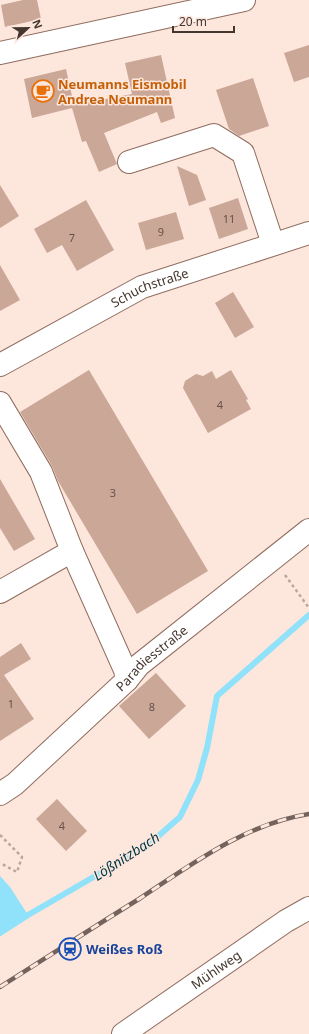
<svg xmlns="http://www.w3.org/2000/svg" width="309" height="1034" font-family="'Noto Sans',sans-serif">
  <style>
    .water { fill: #8fe2fa }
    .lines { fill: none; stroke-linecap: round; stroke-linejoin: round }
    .stream { stroke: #8fe2fa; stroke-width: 6 }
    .building { fill: #cba797 }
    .minor-casing { stroke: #8f6d5f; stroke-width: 24 }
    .path { stroke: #bba79e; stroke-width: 2.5; stroke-dasharray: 3 3; stroke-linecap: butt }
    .minor { stroke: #fff; stroke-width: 22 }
    .rail-casing { stroke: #74635c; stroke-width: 4.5 }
    .rail { stroke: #fde6dc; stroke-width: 3; stroke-dasharray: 9; stroke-linecap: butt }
    .labels { text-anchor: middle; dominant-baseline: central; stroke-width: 3; stroke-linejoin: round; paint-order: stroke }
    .number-label { font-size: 11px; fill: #665249 }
    .food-label { font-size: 13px; font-weight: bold; fill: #c56008; stroke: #fde6dc; text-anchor: start }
    .street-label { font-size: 13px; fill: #44352f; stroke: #fde6dc }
    .transit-label { font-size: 13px; font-weight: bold; fill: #164399; stroke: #fde6dc; text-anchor: start }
    .water-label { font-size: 14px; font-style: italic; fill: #013744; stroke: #fde6dc }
  </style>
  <rect width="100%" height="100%" fill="#fde6dc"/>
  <polygon class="water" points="0,876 10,887 28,915 0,933"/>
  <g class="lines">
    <polyline class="stream" points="0,933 28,915 147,846 180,817 198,780 207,748 217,696 309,615"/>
  </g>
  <g class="building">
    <polygon points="23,0 37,0 41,19 5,27 1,5"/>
    <polygon points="309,45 309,77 294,82 284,53"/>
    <polygon points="161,55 175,118 161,123 157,112 104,133 117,164 99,172 86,141 82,142 72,108 32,118 24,79 66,69 74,105 132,94 125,63"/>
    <polygon points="253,78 269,126 239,136 229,129 216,90"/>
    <polygon points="177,166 197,175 206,200 189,206"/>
    <polygon points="0,185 19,216 0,228"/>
    <polygon points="238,198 248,229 219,239 209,208"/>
    <polygon points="86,200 114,250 77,271 62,245 47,253 34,229"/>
    <polygon points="176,212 184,239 146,250 138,223"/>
    <polygon points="0,265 20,300 0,311"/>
    <polygon points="233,292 254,327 235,338 215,303"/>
    <polygon points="89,370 208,571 137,614 58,481 52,466 20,412"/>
    <polygon points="231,370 248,399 246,400 251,409 208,433 183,388 185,381 196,374 203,376 212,371 216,379"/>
    <polygon points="0,479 35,539 14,551 0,528"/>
    <polygon points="21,643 31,659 4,675 34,719 0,741 0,657"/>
    <polygon points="156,673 186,706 149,739 119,706"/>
    <polygon points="57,799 87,831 66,851 36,819"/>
  </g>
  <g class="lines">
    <g class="minor-casing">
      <g id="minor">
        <polyline points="0,53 244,0"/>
        <polyline points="129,162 214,135 243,153 273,244"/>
        <path id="s1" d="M0 365 142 287 309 233"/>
        <polyline points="0,403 41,472 72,551 125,670 127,680"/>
        <polyline points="0,592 72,551"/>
        <path id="s2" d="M0 794 15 784 127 680 139 665 309 530"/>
        <path id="s3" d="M123 1034 286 921 309 908"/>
      </g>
    </g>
    <g class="path">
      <polyline points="285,575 309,608"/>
      <polyline points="0,835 22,857 17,872 0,863"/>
    </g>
    <use href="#minor" class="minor"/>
    <g class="rail-casing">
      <path id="rail" d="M0 987C46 958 92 928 139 899 192 864 245 824 309 814"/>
    </g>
    <use href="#rail" class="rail"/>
  </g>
  <defs>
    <g id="cafe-ring" transform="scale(1.15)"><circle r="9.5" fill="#fde6dc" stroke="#e8710a" stroke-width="1.5"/><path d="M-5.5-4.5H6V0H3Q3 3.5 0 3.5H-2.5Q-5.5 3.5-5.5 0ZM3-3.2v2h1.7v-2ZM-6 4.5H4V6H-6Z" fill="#e8710a"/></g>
    <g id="station-ring" transform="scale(1.15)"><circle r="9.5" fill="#fde6dc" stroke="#1a4fb4" stroke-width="1.5"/><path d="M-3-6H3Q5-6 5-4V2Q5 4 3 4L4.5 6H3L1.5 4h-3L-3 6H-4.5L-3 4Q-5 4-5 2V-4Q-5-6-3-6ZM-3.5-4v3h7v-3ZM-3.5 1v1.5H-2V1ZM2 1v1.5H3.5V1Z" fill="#1a4fb4"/></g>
  </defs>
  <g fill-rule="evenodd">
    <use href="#cafe-ring" x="43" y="91"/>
    <use href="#station-ring" x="70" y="949"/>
  </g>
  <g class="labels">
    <g class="number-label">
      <text x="229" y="218">11</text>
      <text x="161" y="231">9</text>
      <text x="72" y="237">7</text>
      <text x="220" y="404">4</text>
      <text x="113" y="492">3</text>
      <text x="11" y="703">1</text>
      <text x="152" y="706">8</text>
      <text x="62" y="825">4</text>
    </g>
    <g class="food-label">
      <text x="58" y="84">Neumanns Eismobil<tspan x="58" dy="15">Andrea Neumann</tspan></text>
    </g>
    <g class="street-label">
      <text stroke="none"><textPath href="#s1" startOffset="169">Schuchstraße</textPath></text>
      <text stroke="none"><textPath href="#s2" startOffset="204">Paradiesstraße</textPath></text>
      <text stroke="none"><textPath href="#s3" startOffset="113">Mühlweg</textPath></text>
    </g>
    <g class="transit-label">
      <text x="86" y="949">Weißes Roß</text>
    </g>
    <g class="water-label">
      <text transform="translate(126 856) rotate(-33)">Lößnitzbach</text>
    </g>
  </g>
  <g transform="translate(28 28) rotate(68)" stroke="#fde6dc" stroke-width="3" paint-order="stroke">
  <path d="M0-3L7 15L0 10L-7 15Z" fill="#44352f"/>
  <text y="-6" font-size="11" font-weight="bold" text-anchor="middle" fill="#44352f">N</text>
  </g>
  <path d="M173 26v6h61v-6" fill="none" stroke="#44352f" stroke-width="2"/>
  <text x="179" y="26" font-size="12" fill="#44352f" stroke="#fde6dc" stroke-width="3" paint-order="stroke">20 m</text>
</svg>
